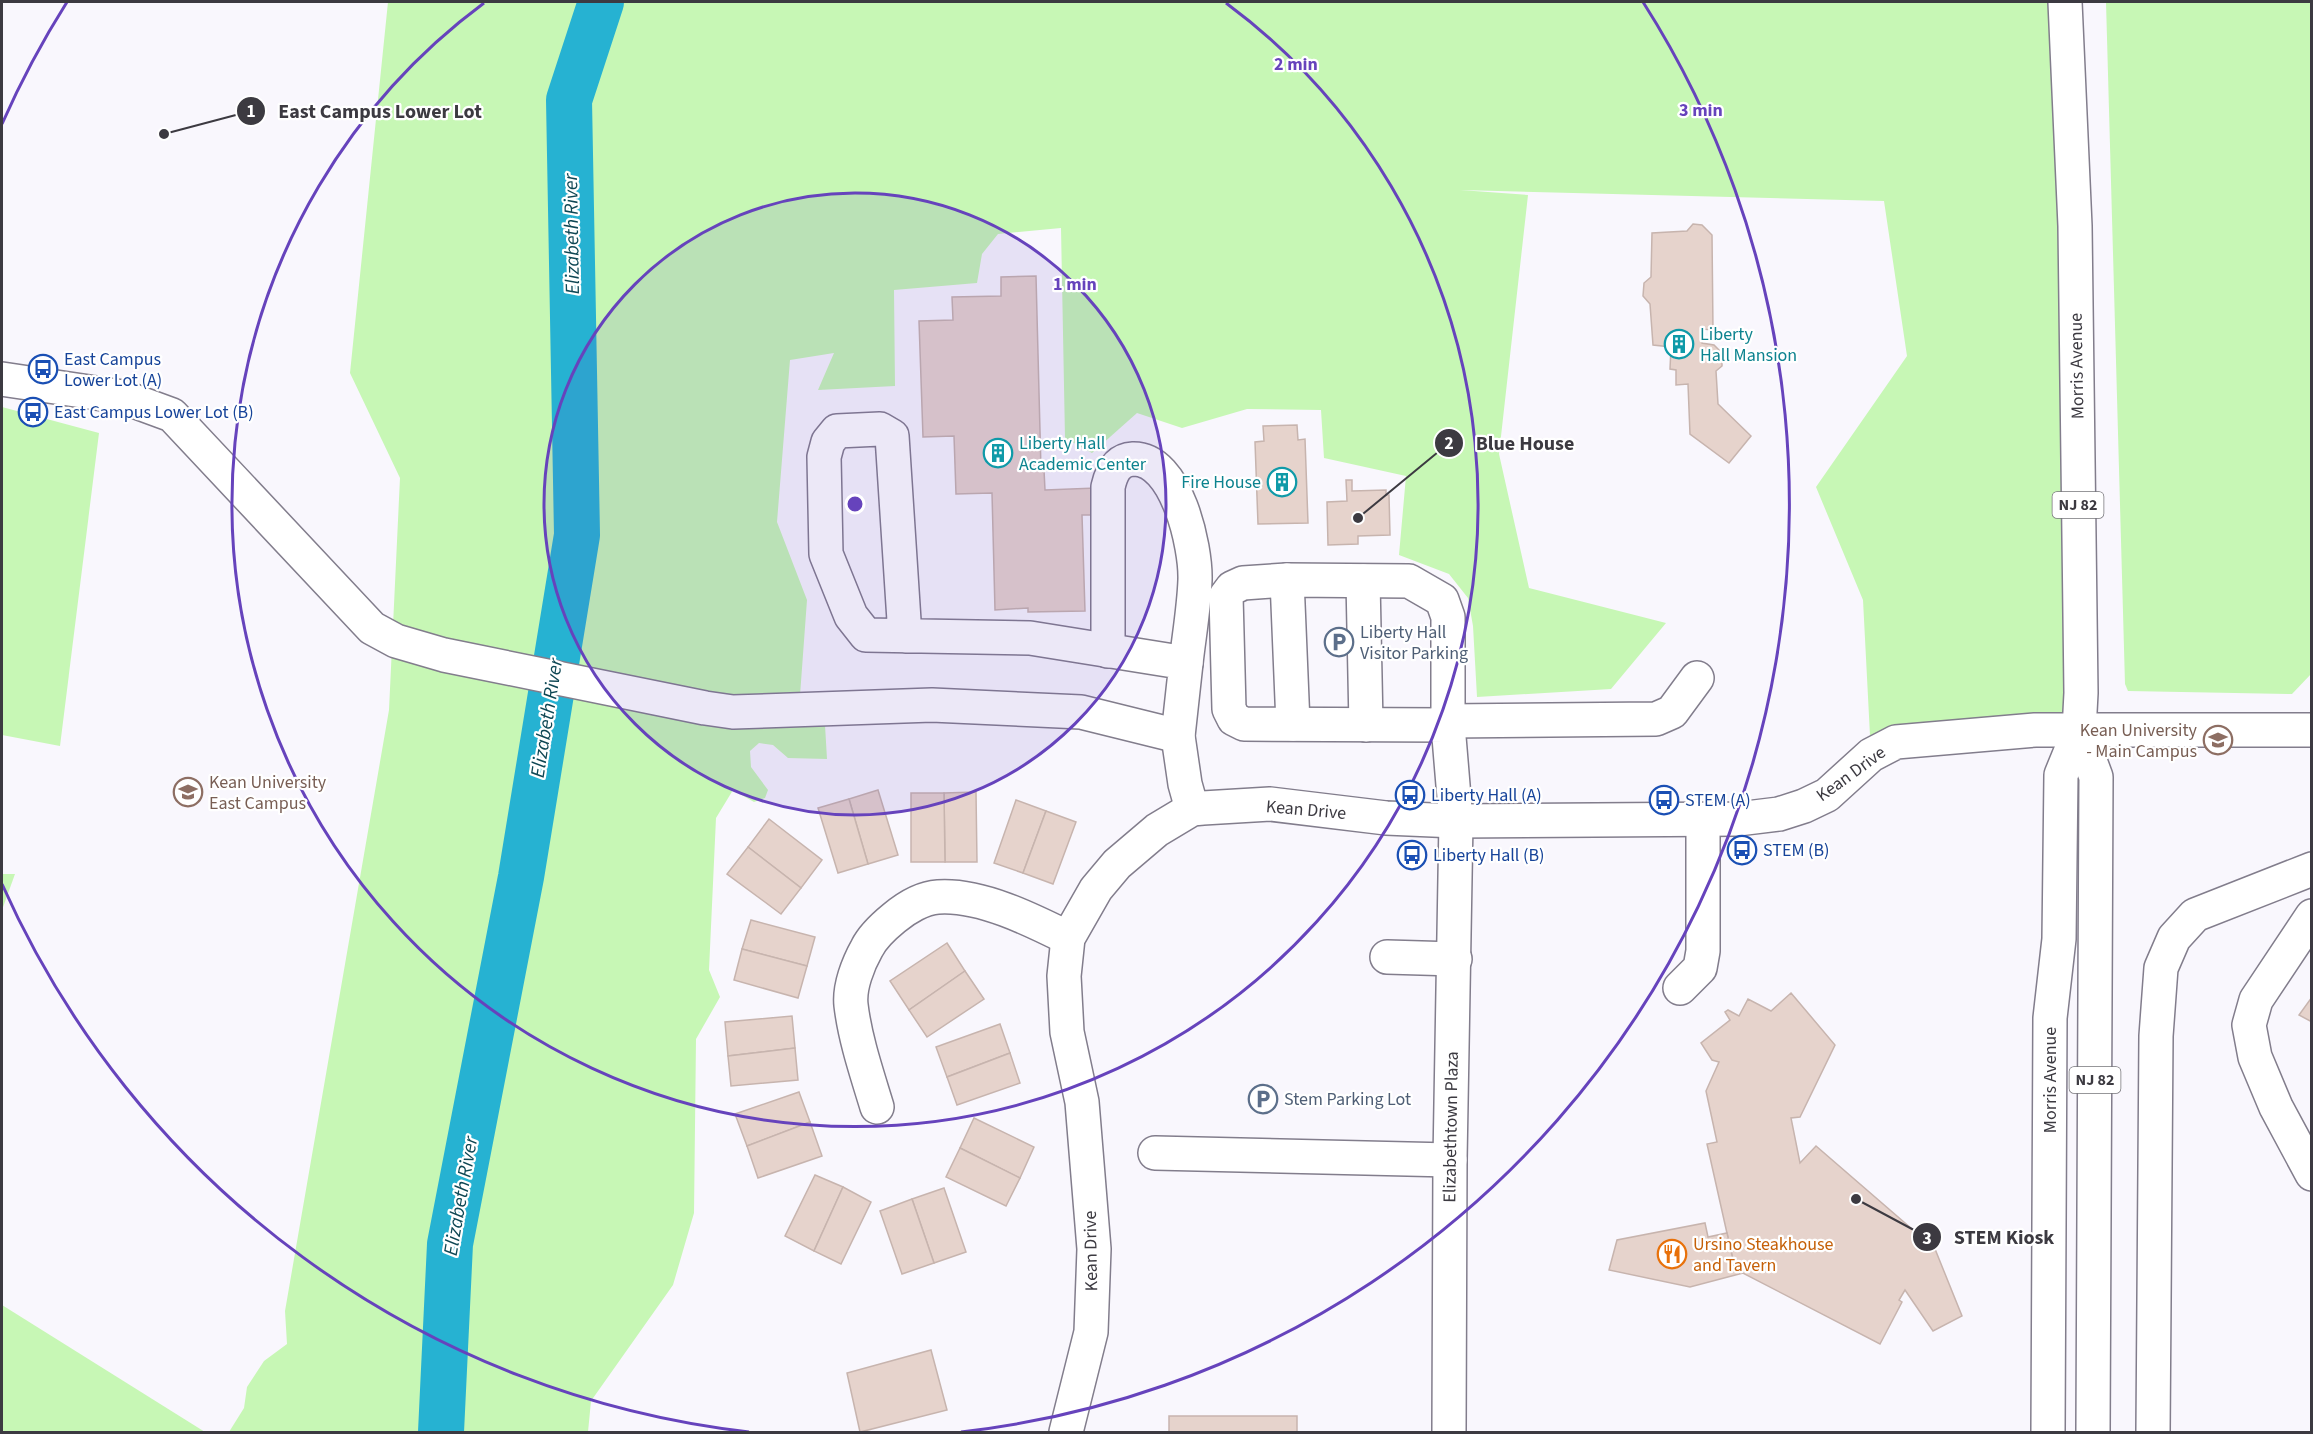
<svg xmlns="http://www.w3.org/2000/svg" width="2313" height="1434" font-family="'Source Sans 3',sans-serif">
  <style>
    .green { fill: #c7f7b5 }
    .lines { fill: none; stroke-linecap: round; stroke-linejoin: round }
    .river { stroke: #26b2d2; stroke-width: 46 }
    .building { fill: #e6d3cc; stroke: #c7b4ae; stroke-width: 1.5 }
    .minor-casing { stroke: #827d8c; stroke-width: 36 }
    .major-casing { stroke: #827d8c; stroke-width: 36 }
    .minor { stroke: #fff; stroke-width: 33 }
    .major { stroke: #fff; stroke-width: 33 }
    .ring { fill: none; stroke: #6643bc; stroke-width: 3 }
    .labels { text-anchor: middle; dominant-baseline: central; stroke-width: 4.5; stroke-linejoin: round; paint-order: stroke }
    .shield { fill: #fff; stroke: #76757a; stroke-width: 1.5 }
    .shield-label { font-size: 16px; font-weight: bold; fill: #3c3a41 }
    .culture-label { font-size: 18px; fill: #0d838f; stroke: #fff; text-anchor: start }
    .transit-label { font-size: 18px; fill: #164399; stroke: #fff; text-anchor: start }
    .street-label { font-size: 18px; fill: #3c3a41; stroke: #fff }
    .service-label { font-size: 18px; fill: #4e5e75; stroke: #fff; text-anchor: start }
    .education-label { font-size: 18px; fill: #785e54; stroke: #fff; text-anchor: end }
    .food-label { font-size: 18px; fill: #c56008; stroke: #fff; text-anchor: start }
    .water-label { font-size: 20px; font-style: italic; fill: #0e4754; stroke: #fff }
    .centre { fill: #6643bc; stroke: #fff; stroke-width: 3 }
    .ring-label { font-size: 18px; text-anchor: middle; font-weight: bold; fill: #6643bc; stroke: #fff; stroke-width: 4.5; stroke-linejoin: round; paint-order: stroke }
    .leader { fill: none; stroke: #3c3a41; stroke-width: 2 }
    .callout-dot { fill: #3c3a41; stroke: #fff; stroke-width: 2 }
    .mark-label { font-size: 18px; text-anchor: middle; font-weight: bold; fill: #fff }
    .callout-label { font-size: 20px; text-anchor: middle; font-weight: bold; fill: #3c3a41; stroke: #fff; stroke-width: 4.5; stroke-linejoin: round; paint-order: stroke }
  </style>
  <rect width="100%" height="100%" fill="#f9f7fd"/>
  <g class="green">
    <polygon points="388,2 2065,2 2079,731 1871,755 1863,600 1816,487 1907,356 1884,201 1460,190 1528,195 1499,454 1529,588 1666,623 1611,689 1477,697 1473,626 1468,598 1449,574 1399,555 1406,476 1324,458 1321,410 1247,409 1182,428 1137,413 1092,453 1065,438 1061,228 998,234 982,254 977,283 894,290 895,386 818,390 834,353 790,360 777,522 807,600 799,709 824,708 827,759 788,758 773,745 759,743 750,751 751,767 768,790 765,798 754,802 733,790 716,818 709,970 720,997 696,1039 694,1213 673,1285 591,1401 588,1432 229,1432 244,1408 247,1387 264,1361 287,1344 285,1311 389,710 400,478 350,373"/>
    <polygon points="2106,2 2311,2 2312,673 2292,694 2128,691 2125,684"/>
    <polygon points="2,407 99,433 60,746 2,735"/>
    <polygon points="2,874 15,874 2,910"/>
    <polygon points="2,1305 205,1432 2,1432"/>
  </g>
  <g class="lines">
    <polyline class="river" points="441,1432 450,1244 521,877 577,535 569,100 601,2"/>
  </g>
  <g class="building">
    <polygon points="1693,224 1702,225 1712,235 1713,330 1702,329 1702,343 1714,345 1722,353 1722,366 1716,371 1718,404 1751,436 1729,463 1690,434 1688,384 1676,385 1676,370 1670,369 1671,347 1653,345 1650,304 1643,296 1644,283 1651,277 1652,233 1687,231"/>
    <polygon points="1036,276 1041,470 1044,470 1045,490 1096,488 1097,515 1082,515 1085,611 1028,612 1028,608 995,610 992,493 956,494 954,436 923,437 919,321 953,320 952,297 1001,296 1001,277"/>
    <polygon points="1297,425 1298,440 1305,439 1308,523 1258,524 1255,442 1264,441 1263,426"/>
    <polygon points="1346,480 1352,480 1352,491 1386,490 1386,495 1389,495 1390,535 1358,536 1358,544 1328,545 1327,502 1347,501"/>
    <polygon points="878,790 898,855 868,864 849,799"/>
    <polygon points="976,792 977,862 945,862 944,793"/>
    <polygon points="911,793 944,793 945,862 911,862"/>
    <polygon points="849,799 868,864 838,873 818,808"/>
    <polygon points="1016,800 1046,811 1023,873 994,863"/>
    <polygon points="1046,811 1076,822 1053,884 1023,873"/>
    <polygon points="769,819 822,860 801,888 748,847"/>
    <polygon points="748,847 801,888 781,914 727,874"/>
    <polygon points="751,920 815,937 807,966 742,949"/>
    <polygon points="947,943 965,971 909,1010 890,981"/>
    <polygon points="742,949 807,966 798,998 734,980"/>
    <polygon points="965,971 984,999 927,1037 909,1010"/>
    <polygon points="1791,993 1835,1045 1800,1117 1791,1118 1800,1163 1816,1146 1935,1249 1962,1316 1933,1331 1905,1290 1899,1300 1902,1302 1880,1344 1735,1269 1707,1144 1717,1142 1706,1091 1719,1062 1712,1060 1701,1043 1730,1020 1725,1012 1728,1010 1739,1016 1748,999 1771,1011"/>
    <polygon points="2312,997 2312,1022 2299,1015"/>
    <polygon points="792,1016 795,1048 728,1056 725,1022"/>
    <polygon points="1000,1024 1010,1053 947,1077 936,1047"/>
    <polygon points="795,1048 798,1080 731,1086 728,1056"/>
    <polygon points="1010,1053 1020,1083 957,1105 947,1077"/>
    <polygon points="799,1092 810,1122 747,1146 735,1114"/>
    <polygon points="974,1118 1034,1147 1020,1178 960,1148"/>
    <polygon points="810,1122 822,1156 758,1178 747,1146"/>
    <polygon points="960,1148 1020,1178 1006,1206 946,1177"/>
    <polygon points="815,1175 843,1187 814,1251 785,1236"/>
    <polygon points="843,1187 871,1202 841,1264 814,1251"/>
    <polygon points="944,1188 966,1252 934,1263 912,1199"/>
    <polygon points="912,1199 934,1263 902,1274 880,1211"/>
    <polygon points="1705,1223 1708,1237 1727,1233 1735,1269 1743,1273 1690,1287 1609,1270 1617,1240"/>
    <polygon points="931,1350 947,1410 860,1432 847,1373"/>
    <rect x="1169" y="1416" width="128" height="16"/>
  </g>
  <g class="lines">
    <g class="minor-casing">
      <g id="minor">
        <polyline points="2,379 123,397 172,415 372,628 396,641 444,655 705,708 733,712 932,705 1081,712 1178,736"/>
        <polyline points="1287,580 1293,724"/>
        <polyline points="1363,581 1366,725"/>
        <polyline points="905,636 892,436 880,429 837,431 828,442 824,457 826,554 851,616 866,635 1030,638 1186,663 1178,736 1185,784 1192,809"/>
        <path d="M1108 651V487C1111 474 1116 460 1133 459 1177 458 1196 547 1195 580 1194 608 1189 636 1186 663"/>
        <polyline points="1448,721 1656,719 1672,712 1697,678"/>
        <polyline points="1448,725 1244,724 1234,719 1229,709 1226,596 1232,588 1243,583 1287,580 1409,581 1442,600 1448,617 1448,725 1456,821 1450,1160 1449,1432"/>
        <polyline points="2312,916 2256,1000 2249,1025 2255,1057 2276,1107 2312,1174"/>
        <polyline points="1387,957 1455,959"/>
        <polyline points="1680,988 1700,968 1703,951 1703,820"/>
        <path d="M877 1107C867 1074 855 1039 851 1005 849 987 858 964 867 948 873 936 883 927 894 918 906 908 923 898 938 897 980 894 1032 920 1068 938"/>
        <polyline points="1155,1153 1450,1160"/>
        <polyline points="1066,1432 1091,1332 1094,1249 1082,1102 1067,1032 1064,976 1068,938 1096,889 1117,864 1157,830 1192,809 1203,808 1270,804 1386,818 1456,821 1738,819 1779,814 1804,806 1827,795 1871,755 1896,742 2035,730 2312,730"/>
        <polyline points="2153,1432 2156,1036 2161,968 2174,938 2195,915 2312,869"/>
      </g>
    </g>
    <g class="major-casing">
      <g id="major">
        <polyline points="2079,731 2096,777 2093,1432"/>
        <polyline points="2048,1432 2050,1018 2059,939 2061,775 2079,731 2081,693 2075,226 2065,2"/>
      </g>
    </g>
    <use href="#minor" class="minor"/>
    <use href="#major" class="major"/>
  </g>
  <circle cx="855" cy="504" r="311" fill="#6643bc" fill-opacity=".12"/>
  <g class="ring">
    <circle cx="855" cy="504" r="311"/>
    <path d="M1226 3A623 623 0 1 1 484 3"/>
    <path d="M749 1432A934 934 0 0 1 2 884M2 124A934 934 0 0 1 67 2M1643 2A934 934 0 0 1 961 1432"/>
  </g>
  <defs>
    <g id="building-ring" transform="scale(1.5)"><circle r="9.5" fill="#fff" stroke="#0f9aa8" stroke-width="1.5"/><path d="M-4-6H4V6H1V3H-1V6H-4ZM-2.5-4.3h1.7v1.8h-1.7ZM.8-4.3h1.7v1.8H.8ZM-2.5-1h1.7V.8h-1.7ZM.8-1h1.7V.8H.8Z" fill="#0f9aa8"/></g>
    <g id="bus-ring" transform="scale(1.5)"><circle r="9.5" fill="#fff" stroke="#1a4fb4" stroke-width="1.5"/><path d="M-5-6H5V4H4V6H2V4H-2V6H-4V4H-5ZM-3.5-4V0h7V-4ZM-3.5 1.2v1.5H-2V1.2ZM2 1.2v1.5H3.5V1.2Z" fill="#1a4fb4"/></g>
    <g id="parking-ring" transform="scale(1.5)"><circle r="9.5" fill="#fff" stroke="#5c6f8a" stroke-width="1.5"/><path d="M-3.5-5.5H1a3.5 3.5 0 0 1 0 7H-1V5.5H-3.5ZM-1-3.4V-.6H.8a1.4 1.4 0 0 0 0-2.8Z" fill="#5c6f8a"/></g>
    <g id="university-ring" transform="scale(1.5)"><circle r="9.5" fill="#fff" stroke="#8d6e63" stroke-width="1.5"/><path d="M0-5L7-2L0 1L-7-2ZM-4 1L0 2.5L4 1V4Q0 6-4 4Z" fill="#8d6e63"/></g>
    <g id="restaurant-ring" transform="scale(1.5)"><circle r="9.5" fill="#fff" stroke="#e8710a" stroke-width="1.5"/><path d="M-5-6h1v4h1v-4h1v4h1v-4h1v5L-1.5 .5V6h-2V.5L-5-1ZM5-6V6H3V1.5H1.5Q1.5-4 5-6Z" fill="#e8710a"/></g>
  </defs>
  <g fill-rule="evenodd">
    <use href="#building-ring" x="1679" y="344"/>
    <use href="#bus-ring" x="43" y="369"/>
    <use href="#bus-ring" x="33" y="412"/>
    <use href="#building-ring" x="998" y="453"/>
    <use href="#building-ring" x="1282" y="482"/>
    <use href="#parking-ring" x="1339" y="642"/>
    <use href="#university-ring" x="2218" y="740"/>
    <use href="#university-ring" x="188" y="792"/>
    <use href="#bus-ring" x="1410" y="795"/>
    <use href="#bus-ring" x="1664" y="800"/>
    <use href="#bus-ring" x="1742" y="850"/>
    <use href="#bus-ring" x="1412" y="855"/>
    <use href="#parking-ring" x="1263" y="1099"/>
    <use href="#restaurant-ring" x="1672" y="1254"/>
  </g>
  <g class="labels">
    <g class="shield">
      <rect x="2052.5" y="492" width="51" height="26" rx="4.5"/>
      <rect x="2069.5" y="1067" width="51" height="26" rx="4.5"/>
    </g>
    <g class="shield-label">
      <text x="2078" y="505">NJ 82</text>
      <text x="2095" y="1080">NJ 82</text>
    </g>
    <g class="culture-label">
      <text x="1700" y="334">Liberty<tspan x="1700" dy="21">Hall Mansion</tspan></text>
      <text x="1019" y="443">Liberty Hall<tspan x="1019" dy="21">Academic Center</tspan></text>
      <text x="1261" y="482" text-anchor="end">Fire House</text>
    </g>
    <g class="transit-label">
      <text x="64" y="359">East Campus<tspan x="64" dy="21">Lower Lot (A)</tspan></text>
      <text x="54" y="412">East Campus Lower Lot (B)</text>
      <text x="1431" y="795">Liberty Hall (A)</text>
      <text x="1685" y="800">STEM (A)</text>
      <text x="1763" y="850">STEM (B)</text>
      <text x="1433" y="855">Liberty Hall (B)</text>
    </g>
    <g class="street-label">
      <text transform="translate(2077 366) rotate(-91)">Morris Avenue</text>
      <text transform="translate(1851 774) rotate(-36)">Kean Drive</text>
      <text transform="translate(1306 810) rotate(5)">Kean Drive</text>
      <text transform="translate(2050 1080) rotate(-90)">Morris Avenue</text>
      <text transform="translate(1451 1127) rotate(-89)">Elizabethtown Plaza</text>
      <text transform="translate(1091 1251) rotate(-91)">Kean Drive</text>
    </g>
    <g class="service-label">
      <text x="1360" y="632">Liberty Hall<tspan x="1360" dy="21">Visitor Parking</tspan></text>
      <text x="1284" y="1099">Stem Parking Lot</text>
    </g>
    <g class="education-label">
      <text x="2197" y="730">Kean University<tspan x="2197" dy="21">- Main Campus</tspan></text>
      <text x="209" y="782" text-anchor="start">Kean University<tspan x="209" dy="21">East Campus</tspan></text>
    </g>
    <g class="food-label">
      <text x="1693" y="1244">Ursino Steakhouse<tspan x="1693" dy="21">and Tavern</tspan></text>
    </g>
    <g class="water-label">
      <text transform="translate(572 234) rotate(-91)">Elizabeth River</text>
      <text transform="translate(547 718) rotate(-81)">Elizabeth River</text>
      <text transform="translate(461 1196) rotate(-80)">Elizabeth River</text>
    </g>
  </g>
  <circle cx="855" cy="504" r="9" class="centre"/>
  <g class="ring-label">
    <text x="1296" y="70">2 min</text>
    <text x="1701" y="116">3 min</text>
    <text x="1075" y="290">1 min</text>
  </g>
  <path class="leader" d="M164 134L251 111M1358 518L1449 443M1856 1199L1927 1237"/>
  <g class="callout-dot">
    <circle cx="164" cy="134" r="6"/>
    <circle cx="1358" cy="518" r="6"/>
    <circle cx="1856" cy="1199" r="6"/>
    <circle cx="251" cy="111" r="15"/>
    <circle cx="1449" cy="443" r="15"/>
    <circle cx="1927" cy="1237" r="15"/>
  </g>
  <g class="mark-label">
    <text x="251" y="117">1</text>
    <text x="1449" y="449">2</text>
    <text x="1927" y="1244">3</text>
  </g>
  <g class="callout-label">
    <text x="380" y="118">East Campus Lower Lot</text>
    <text x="1525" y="450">Blue House</text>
    <text x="2004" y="1244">STEM Kiosk</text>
  </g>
  <rect width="2313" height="1434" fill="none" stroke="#3c3a41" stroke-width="6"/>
</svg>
